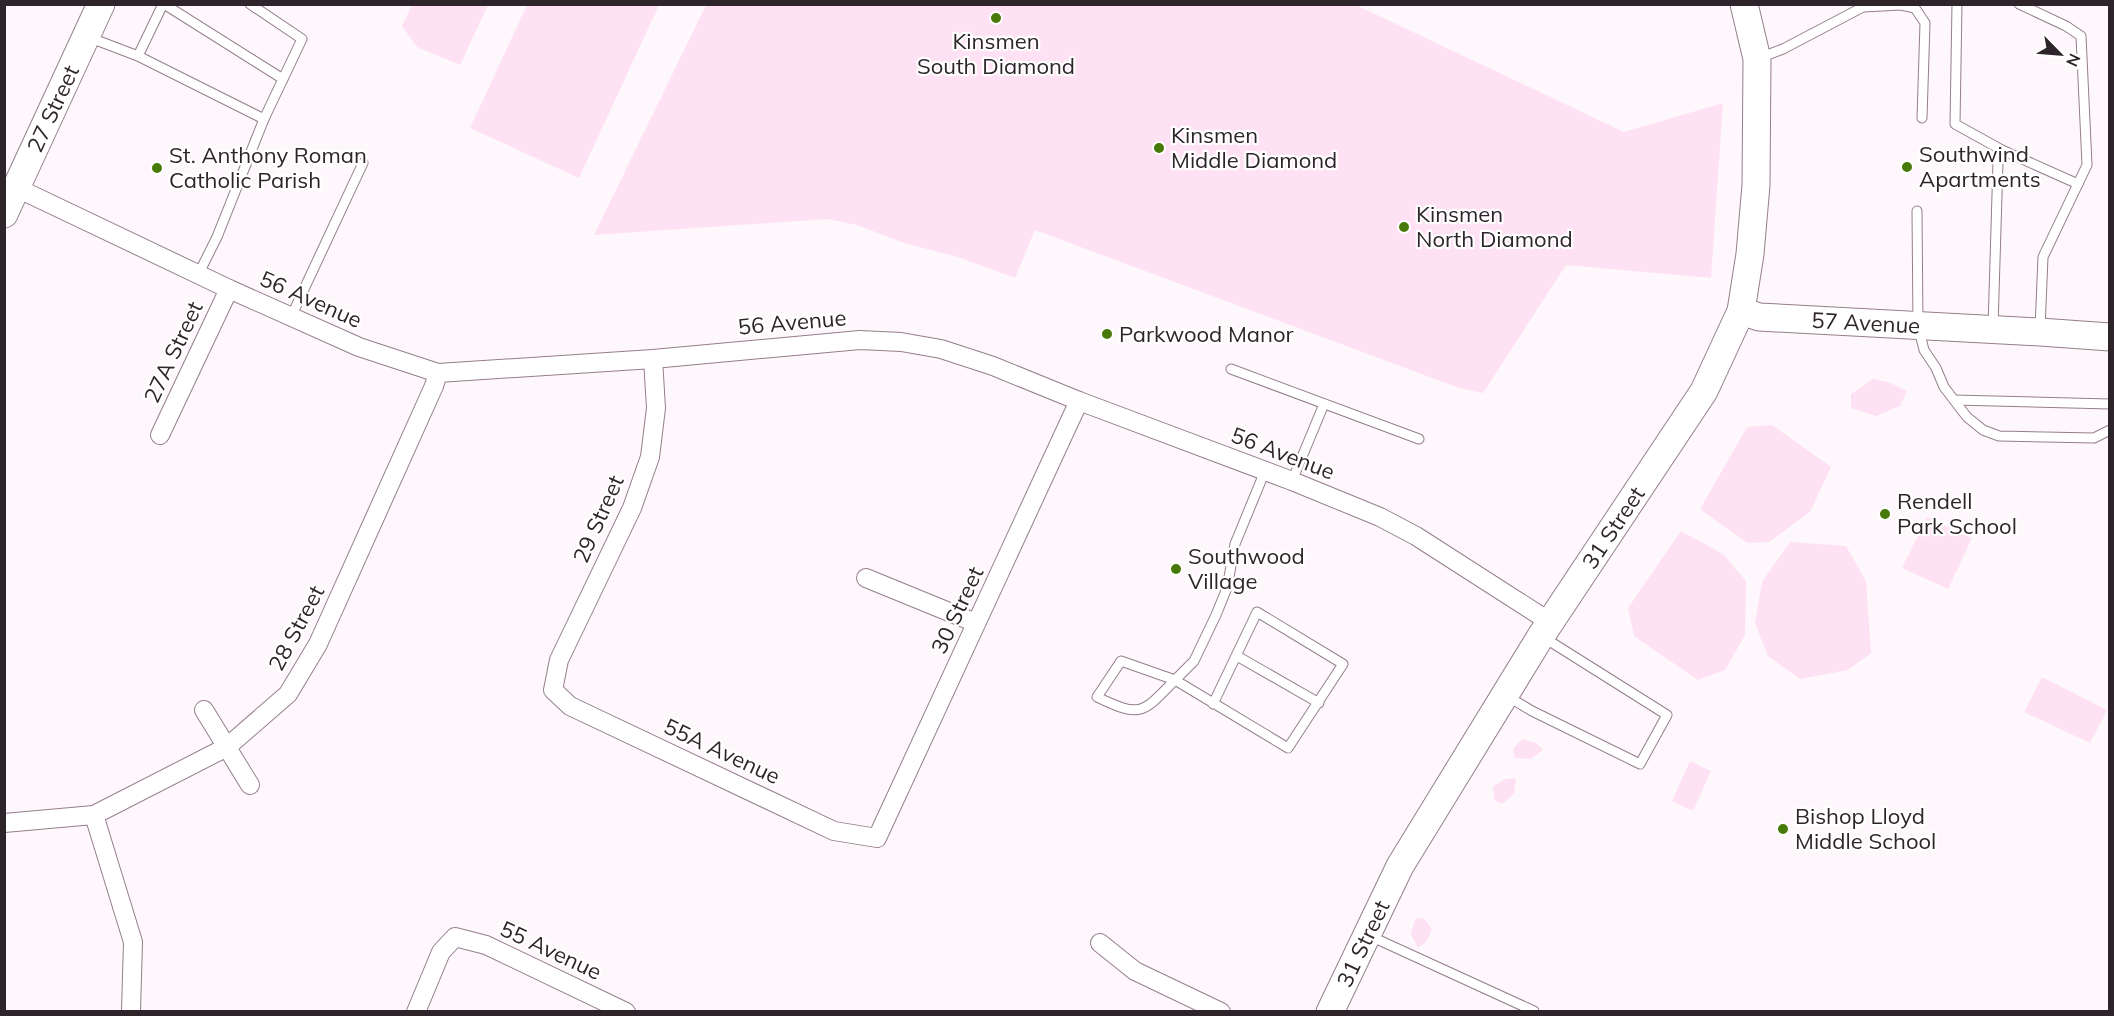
<svg xmlns="http://www.w3.org/2000/svg" width="2114" height="1016" font-family="Mulish,sans-serif">
  <style>
    .green { fill: #ffe1f4 }
    .lines { fill: none; stroke-linecap: round; stroke-linejoin: round }
    .lane-casing { stroke: #957e8d; stroke-width: 11 }
    .street-casing { stroke: #957e8d; stroke-width: 20 }
    .secondary-casing { stroke: #957e8d; stroke-width: 29 }
    .lane { stroke: #fff; stroke-width: 9 }
    .street { stroke: #fff; stroke-width: 18 }
    .secondary { stroke: #fff; stroke-width: 27 }
    .poi-dot { fill: #477a08; stroke: #fff; stroke-width: 2 }
    .labels { text-anchor: middle; dominant-baseline: central; stroke-width: 4.5; stroke-linejoin: round; paint-order: stroke }
    .poi-label { font-size: 22px; fill: #2e252b; stroke: #fff; text-anchor: start }
    .street-label { font-size: 22px; fill: #2e252b; stroke: #fff }
  </style>
  <rect width="100%" height="100%" fill="#fef8fc"/>
  <g class="green">
    <polygon points="412,5 488,5 460,65 417,47 402,26"/>
    <polygon points="527,5 659,5 579,178 470,128"/>
    <polygon points="706,5 1356,5 1624,132 1723,103 1711,278 1566,265 1483,393 1459,388 1035,230 1015,278 958,257 904,243 857,225 827,219 594,235"/>
    <polygon points="1873,379 1888,382 1907,391 1900,406 1876,416 1851,408 1851,394"/>
    <polygon points="1772,425 1831,467 1810,512 1769,542 1747,543 1700,509 1747,427"/>
    <polygon points="1927,517 1972,538 1948,589 1902,568"/>
    <polygon points="1681,531 1723,554 1746,581 1745,635 1725,670 1698,680 1634,636 1628,608"/>
    <polygon points="1790,542 1846,546 1866,581 1871,653 1848,670 1800,679 1768,656 1755,623 1762,582"/>
    <polygon points="2042,677 2107,710 2090,743 2024,712"/>
    <polygon points="1522,739 1536,743 1543,750 1531,759 1515,758 1513,749"/>
    <polygon points="1690,761 1711,771 1693,811 1672,801"/>
    <polygon points="1516,778 1514,794 1502,804 1494,800 1493,786 1506,779"/>
    <polygon points="1424,918 1432,929 1426,942 1418,948 1411,934 1415,919"/>
  </g>
  <g class="lines">
    <g class="lane-casing">
      <g id="lane">
        <polyline points="164,4 283,79"/>
        <polyline points="1957,4 1955,124 2002,150 2078,184"/>
        <polyline points="2019,4 2066,26 2081,36 2087,165 2043,257 2040,329"/>
        <polyline points="88,37 138,56 163,4"/>
        <polyline points="138,56 264,119"/>
        <polyline points="1759,58 1783,49 1863,7 1901,5 1915,8 1925,23 1922,118"/>
        <polyline points="1917,211 1918,326 1924,350 1936,368 1944,387 1967,417 1983,430 1999,436 2094,438 2110,430"/>
        <polyline points="198,275 217,237 264,119 302,39 250,4"/>
        <polyline points="291,317 363,163"/>
        <polyline points="1993,327 1998,162 2002,150"/>
        <polyline points="1231,369 1419,439"/>
        <polyline points="1954,400 2110,404"/>
        <polyline points="1292,481 1324,404"/>
        <polyline points="1237,656 1319,703"/>
        <path d="M1121 661 1175 680C1142 714 1141 718 1097 697Z"/>
        <polyline points="1507,696 1532,711 1640,764 1667,715 1543,637"/>
        <polyline points="1213,704 1257,612 1343,664 1288,748 1175,680 1194,661 1216,615 1227,588 1235,544 1265,471"/>
        <polyline points="1370,936 1534,1011"/>
      </g>
    </g>
    <g class="street-casing">
      <g id="street">
        <polyline points="17,188 229,289 359,347 438,373 653,359 860,340 901,342 941,349 993,366 1079,401 1292,481 1380,517 1416,536 1550,622"/>
        <polyline points="653,359 656,408 650,457 632,508 559,660 553,690 570,706 834,831 877,838 1079,401"/>
        <polyline points="160,435 229,289"/>
        <polyline points="866,578 976,623"/>
        <polyline points="204,710 250,785"/>
        <polyline points="94,815 133,942 131,1011"/>
        <polyline points="4,823 94,815 227,747 288,694 318,644 434,386 438,373"/>
        <polyline points="1100,943 1135,971 1221,1012"/>
        <polyline points="416,1012 441,952 455,937 486,945 626,1012"/>
      </g>
    </g>
    <g class="secondary-casing">
      <g id="secondary">
        <path id="s1" d="M4 214 101 4"/>
        <path id="s2" d="M1741 311 1759 317 2040 332 2110 337"/>
        <path id="s3" d="M1330 1012 1400 866 1541 636 1704 391 1741 311 1750 254 1756 185 1757 59 1744 4"/>
      </g>
    </g>
    <use href="#lane" class="lane"/>
    <use href="#street" class="street"/>
    <use href="#secondary" class="secondary"/>
  </g>
  <g class="poi-dot">
    <circle cx="996" cy="18" r="6"/>
    <circle cx="1159" cy="148" r="6"/>
    <circle cx="1907" cy="167" r="6"/>
    <circle cx="157" cy="168" r="6"/>
    <circle cx="1404" cy="227" r="6"/>
    <circle cx="1107" cy="334" r="6"/>
    <circle cx="1885" cy="514" r="6"/>
    <circle cx="1176" cy="569" r="6"/>
    <circle cx="1783" cy="829" r="6"/>
  </g>
  <g class="labels">
    <g class="poi-label">
      <text x="996" y="41" text-anchor="middle">Kinsmen<tspan x="996" dy="25">South Diamond</tspan></text>
      <text x="1171" y="135">Kinsmen<tspan x="1171" dy="25">Middle Diamond</tspan></text>
      <text x="1919" y="154">Southwind<tspan x="1919" dy="25">Apartments</tspan></text>
      <text x="169" y="155">St. Anthony Roman<tspan x="169" dy="25">Catholic Parish</tspan></text>
      <text x="1416" y="214">Kinsmen<tspan x="1416" dy="25">North Diamond</tspan></text>
      <text x="1119" y="334">Parkwood Manor</text>
      <text x="1897" y="501">Rendell<tspan x="1897" dy="25">Park School</tspan></text>
      <text x="1188" y="556">Southwood<tspan x="1188" dy="25">Village</tspan></text>
      <text x="1795" y="816">Bishop Lloyd<tspan x="1795" dy="25">Middle School</tspan></text>
    </g>
    <g class="street-label">
      <text stroke="none"><textPath href="#s1" startOffset="116">27 Street</textPath></text>
      <text transform="translate(311 299) rotate(24)">56 Avenue</text>
      <text transform="translate(792 322) rotate(-5)">56 Avenue</text>
      <text stroke="none"><textPath href="#s2" startOffset="126">57 Avenue</textPath></text>
      <text transform="translate(173 352) rotate(-65)">27A Street</text>
      <text transform="translate(1283 453) rotate(21)">56 Avenue</text>
      <text transform="translate(598 519) rotate(-66)">29 Street</text>
      <text stroke="none"><textPath href="#s3" startOffset="562">31 Street</textPath></text>
      <text transform="translate(957 610) rotate(-65)">30 Street</text>
      <text transform="translate(296 628) rotate(-62)">28 Street</text>
      <text transform="translate(722 751) rotate(25)">55A Avenue</text>
      <text stroke="none"><textPath href="#s3" startOffset="76">31 Street</textPath></text>
      <text transform="translate(551 950) rotate(25)">55 Avenue</text>
    </g>
  </g>
  <rect width="2114" height="1016" fill="none" stroke="#2e252b" stroke-width="12"/>
  <g transform="translate(2060 54) rotate(115)" stroke="#ffffff" stroke-width="4.5" paint-order="stroke">
  <path d="M0-4.5L10 22L0 15L-10 22Z" fill="#2e252b"/>
  <text y="-9" font-size="16" font-weight="bold" text-anchor="middle" fill="#2e252b">N</text>
  </g>
</svg>
